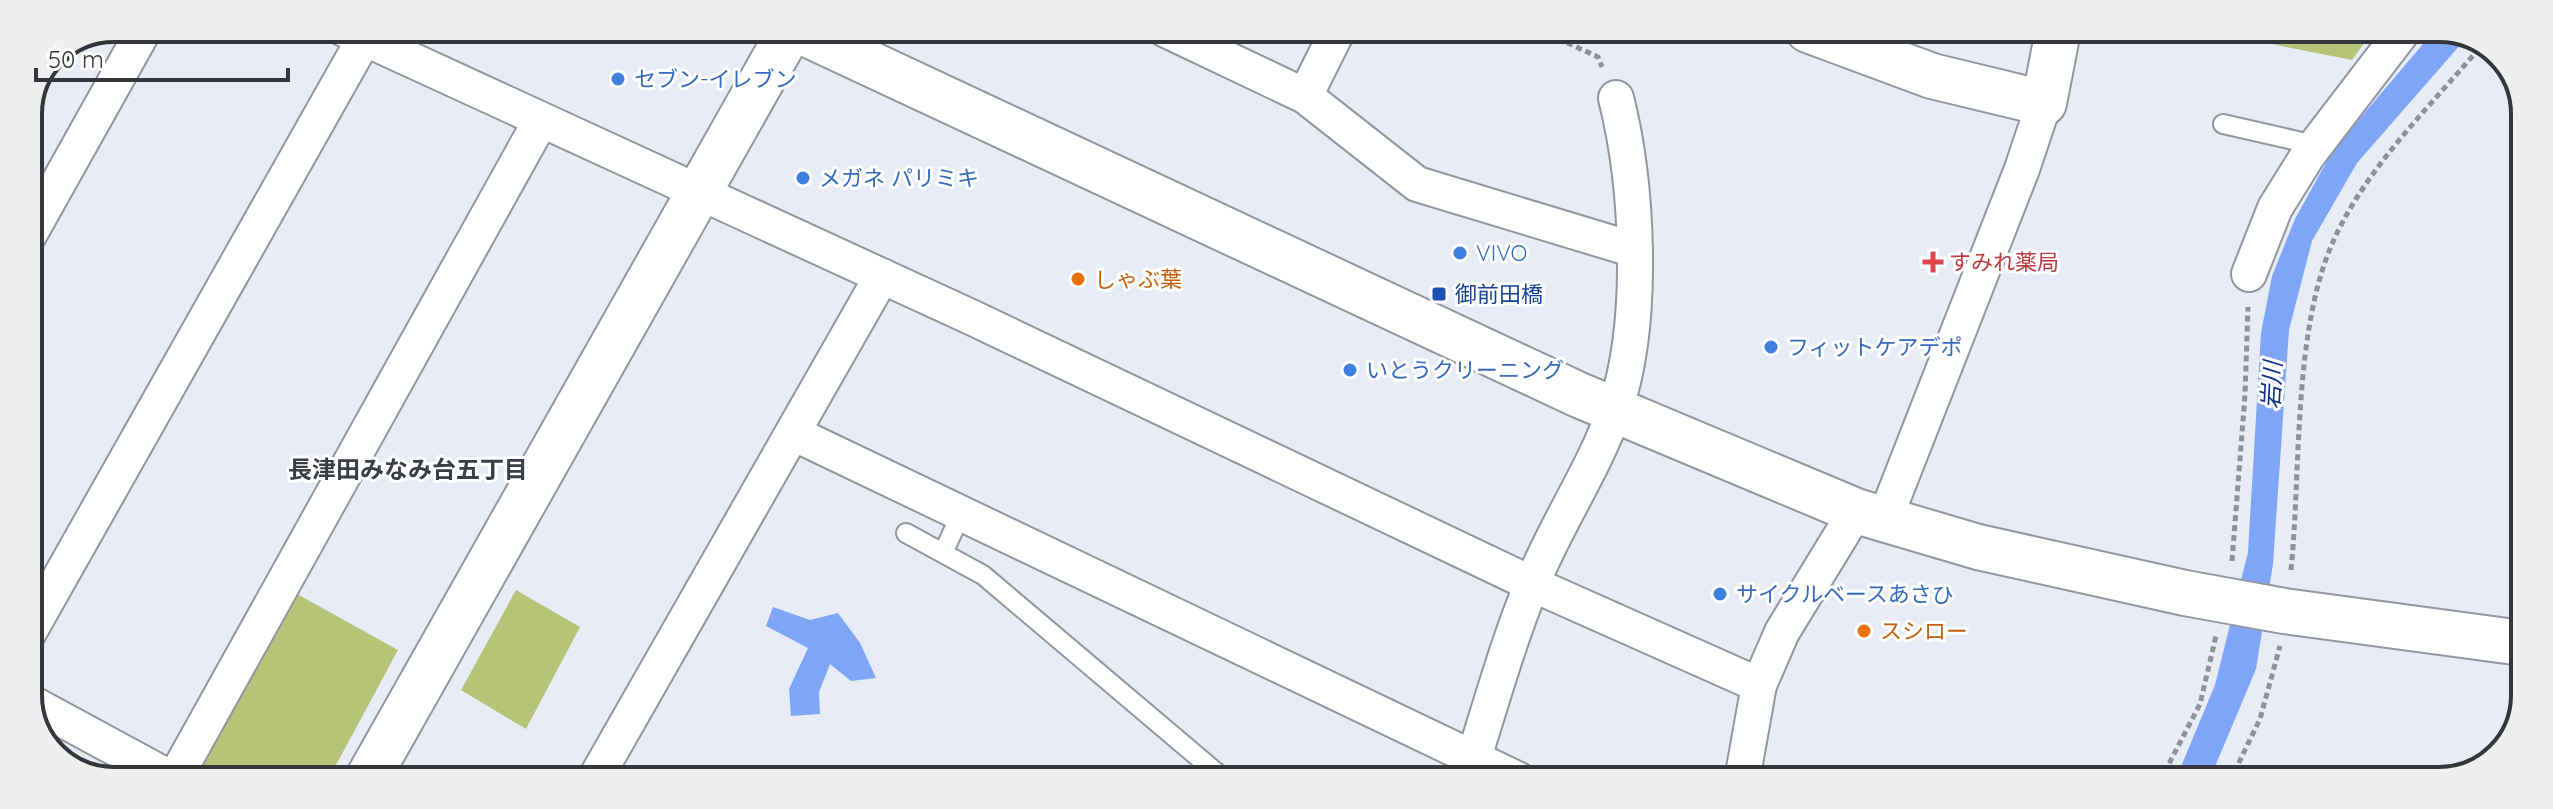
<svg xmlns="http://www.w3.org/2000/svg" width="2553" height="809" font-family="Quicksand,'Noto Sans JP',sans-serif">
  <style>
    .green { fill: #b8c378 }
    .water { fill: #7fa6f6 }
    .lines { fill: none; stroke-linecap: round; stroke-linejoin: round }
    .service-casing { stroke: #9296a0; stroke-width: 22 }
    .minor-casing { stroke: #9296a0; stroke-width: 38 }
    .tertiary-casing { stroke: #9296a0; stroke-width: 48 }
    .path { stroke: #8d9199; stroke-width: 5; stroke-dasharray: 6 4; stroke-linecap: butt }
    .service { stroke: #fff; stroke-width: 18 }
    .minor { stroke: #fff; stroke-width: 34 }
    .tertiary { stroke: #fff; stroke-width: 44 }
    .shop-dot { fill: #3f7fe0; stroke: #fff; stroke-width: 3 }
    .health-dot { fill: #e0444e; stroke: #fff; stroke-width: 3 }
    .food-dot { fill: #e8710a; stroke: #fff; stroke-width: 3 }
    .transit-dot { fill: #1a4fb4; stroke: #fff; stroke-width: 3 }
    .labels { text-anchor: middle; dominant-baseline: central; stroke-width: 6; stroke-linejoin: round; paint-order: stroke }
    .shop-label { font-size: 22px; fill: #366cbe; stroke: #fff; text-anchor: start }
    .health-label { font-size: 22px; fill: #be3a42; stroke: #fff; text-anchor: start }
    .food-label { font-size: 22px; fill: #c56008; stroke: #fff; text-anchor: start }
    .transit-label { font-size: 22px; fill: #164399; stroke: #fff; text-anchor: start }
    .water-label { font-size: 24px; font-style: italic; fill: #0d318a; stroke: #fff }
    .neighbourhood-label { font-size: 24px; font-weight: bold; fill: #393d45; stroke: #fff }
    .rim { fill: none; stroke: #34363b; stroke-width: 4 }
  </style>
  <rect width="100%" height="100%" fill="#e7ecf7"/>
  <g class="green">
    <polygon points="2206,31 2373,31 2352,60"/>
    <polygon points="516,590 580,627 526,729 461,690"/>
    <polygon points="297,594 398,650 329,778 192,778"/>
  </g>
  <g class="water">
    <polygon points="2434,31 2461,31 2468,36 2357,163 2312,241 2289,330 2273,564 2256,669 2209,781 2175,781 2215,685 2248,552 2261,333 2272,276 2295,219 2333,150"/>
    <polygon points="773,607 810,620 838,613 860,643 876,678 851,681 830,664 819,692 820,714 791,716 789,689 808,648 766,626"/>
  </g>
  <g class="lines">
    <g class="service-casing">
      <g id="service">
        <polyline points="2223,124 2315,145"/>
        <polyline points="906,533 983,575 1224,779"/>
        <polyline points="943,553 961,514"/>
      </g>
    </g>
    <g class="minor-casing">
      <g id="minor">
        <polyline points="342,28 973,318 1532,584 1759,685"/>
        <polyline points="1164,29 1305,96 1417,184 1635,250"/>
        <polyline points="1305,96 1338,30"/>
        <polyline points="28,237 145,28"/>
        <polyline points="2249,274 2275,208 2308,155 2403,31"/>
        <polyline points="795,434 1519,780"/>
        <polyline points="1884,521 2022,169 2044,103"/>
        <polyline points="28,634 364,39"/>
        <polyline points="28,701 170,778"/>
        <polyline points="175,778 541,120"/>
        <polyline points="595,779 882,276"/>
        <path d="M1467 779C1488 715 1506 647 1532 584 1556 524 1594 470 1615 409 1645 323 1638 185 1616 98"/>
        <polyline points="1742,780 1759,685 1782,632 1856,511"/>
      </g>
    </g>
    <g class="tertiary-casing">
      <g id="tertiary">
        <polyline points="796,29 1579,395 1856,511 1978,547 2185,593 2284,611 2522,643"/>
        <polyline points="1808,30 1932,76 2044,103 2058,31"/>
        <polyline points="368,778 791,29"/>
      </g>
    </g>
    <g class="path">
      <polyline points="1540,30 1598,57 1602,67"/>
      <polyline points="2232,561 2245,395 2248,307"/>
      <path d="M2291 570C2301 471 2293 334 2332 244 2365 168 2430 107 2482 45"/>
      <polyline points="2160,781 2200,704 2216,636"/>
      <polyline points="2230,781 2260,719 2280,646"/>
    </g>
    <use href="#service" class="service"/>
    <use href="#minor" class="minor"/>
    <use href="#tertiary" class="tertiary"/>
  </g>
  <g class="shop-dot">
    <circle cx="618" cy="79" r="8"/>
    <circle cx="803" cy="178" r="8"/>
    <circle cx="1460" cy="253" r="8"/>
    <circle cx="1771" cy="347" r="8"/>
    <circle cx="1350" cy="370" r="8"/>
    <circle cx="1720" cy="594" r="8"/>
  </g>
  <path class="health-dot" d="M1929 250h8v8h8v8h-8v8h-8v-8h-8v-8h8z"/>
  <g class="food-dot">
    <circle cx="1078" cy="279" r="8"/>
    <circle cx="1864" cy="631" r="8"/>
  </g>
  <rect class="transit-dot" x="1431" y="286" width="16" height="16" rx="4"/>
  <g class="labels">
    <g class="shop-label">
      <text x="634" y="79">セブン-イレブン</text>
      <text x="819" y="178">メガネ パリミキ</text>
      <text x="1476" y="253">VIVO</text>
      <text x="1787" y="347">フィットケアデポ</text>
      <text x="1366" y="370">いとうクリーニング</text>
      <text x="1736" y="594">サイクルベースあさひ</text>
    </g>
    <g class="health-label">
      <text x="1949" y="262">すみれ薬局</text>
    </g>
    <g class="food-label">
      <text x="1094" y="279">しゃぶ葉</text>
      <text x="1880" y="631">スシロー</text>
    </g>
    <g class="transit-label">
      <text x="1455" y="294">御前田橋</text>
    </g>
    <g class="water-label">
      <text transform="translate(2271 385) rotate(-87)">岩川</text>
    </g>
    <g class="neighbourhood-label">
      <text x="408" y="469">長津田みなみ台五丁目</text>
    </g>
  </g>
  <path d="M0 0H2553V809H0ZM114 42H2439A72 72 0 0 1 2511 114V695A72 72 0 0 1 2439 767H114A72 72 0 0 1 42 695V114A72 72 0 0 1 114 42Z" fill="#efefef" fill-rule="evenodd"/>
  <path class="rim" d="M114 42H2439A72 72 0 0 1 2511 114V695A72 72 0 0 1 2439 767H114A72 72 0 0 1 42 695V114A72 72 0 0 1 114 42Z"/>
  <path d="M36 68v12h252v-12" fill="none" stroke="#34363b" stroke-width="4"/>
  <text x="48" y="68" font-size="24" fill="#34363b" stroke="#ffffff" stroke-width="6" paint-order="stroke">50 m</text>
</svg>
